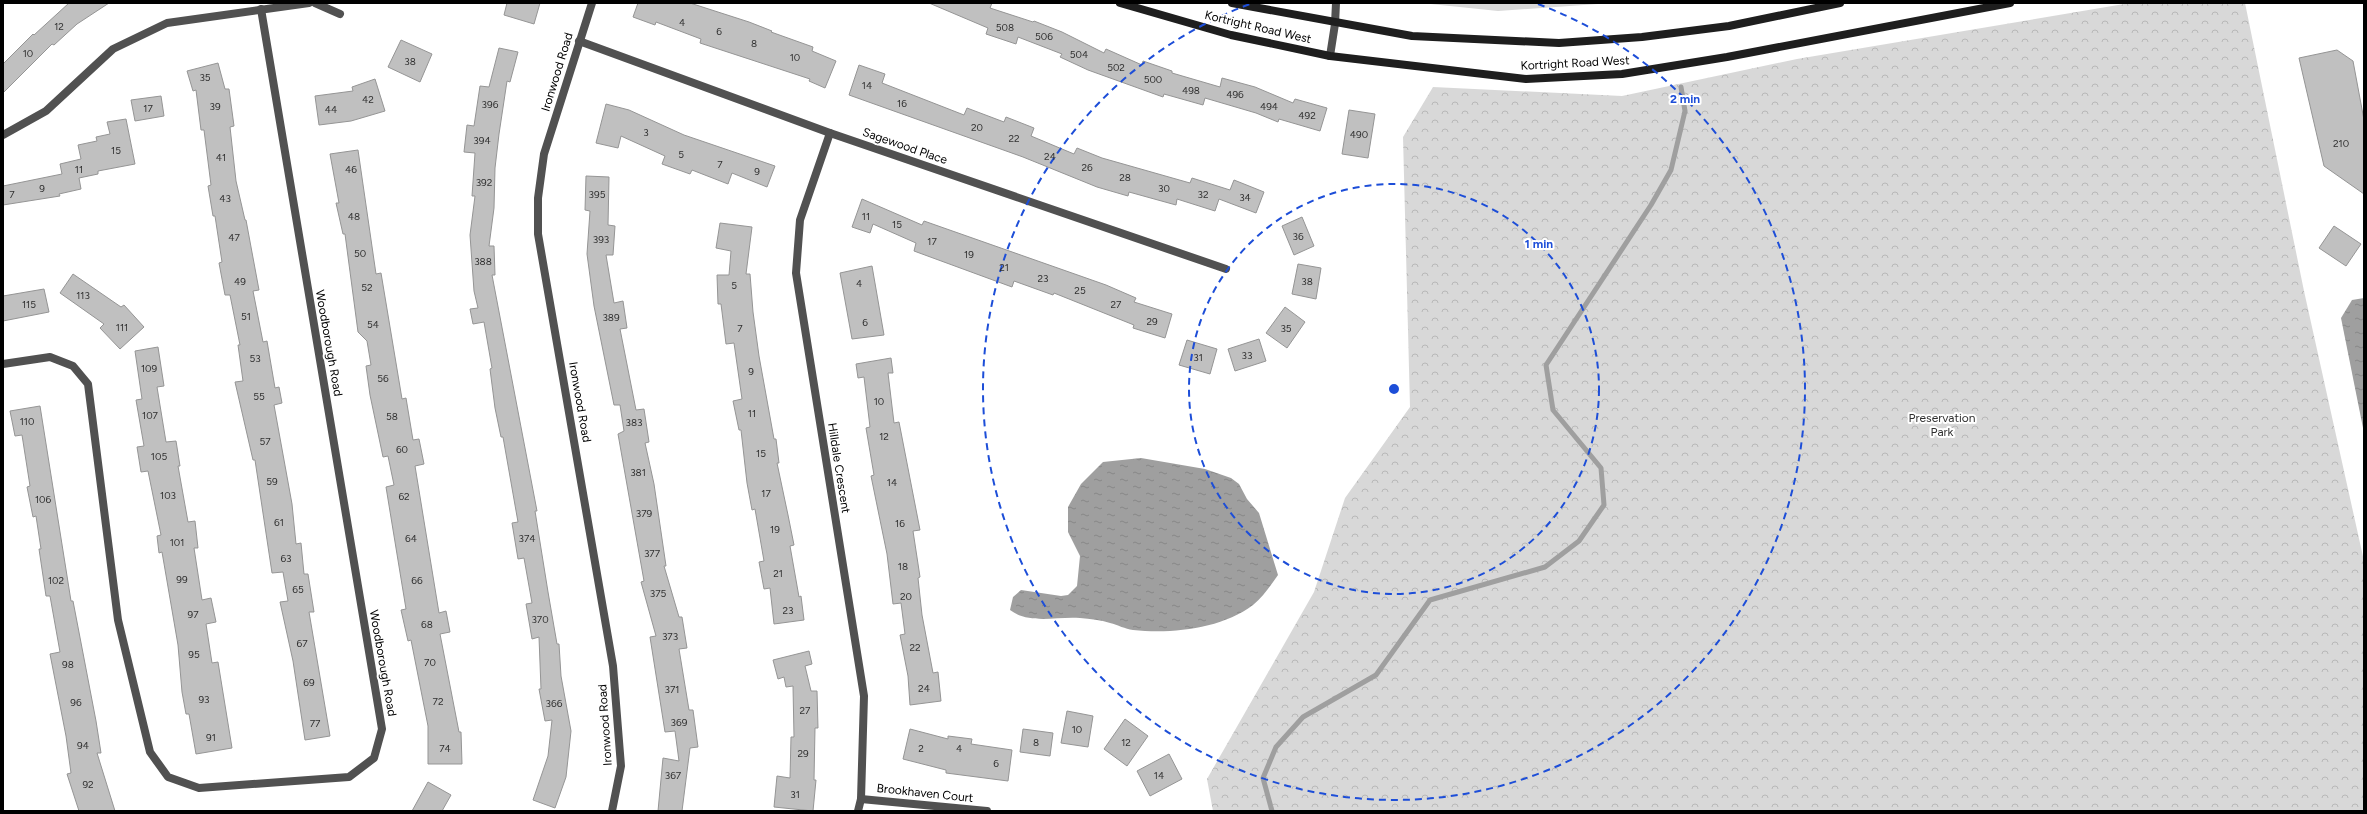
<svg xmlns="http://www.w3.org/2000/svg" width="2367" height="814" font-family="Figtree,sans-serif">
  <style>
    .green { fill: #d8d8d8 }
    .forest { fill: url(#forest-crowns) }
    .water { fill: url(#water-ripples) }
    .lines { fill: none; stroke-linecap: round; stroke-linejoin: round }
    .stream { stroke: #9f9f9f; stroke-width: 5 }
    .building { fill: #c0c0c0; stroke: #959595 }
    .lane { stroke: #515151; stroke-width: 8 }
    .street { stroke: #515151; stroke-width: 8 }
    .secondary { stroke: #1e1e1e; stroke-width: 8 }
    .ring { fill: none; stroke: #1d4ed8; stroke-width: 2; stroke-dasharray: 7 5 }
    .labels { text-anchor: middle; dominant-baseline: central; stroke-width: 4; stroke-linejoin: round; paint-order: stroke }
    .number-label { font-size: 10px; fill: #303030 }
    .street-label { font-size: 12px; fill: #000; stroke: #fff }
    .park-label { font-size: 12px; fill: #2f2f2f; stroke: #fff }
    .centre { fill: #1d4ed8; stroke: #fff; stroke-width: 2 }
    .ring-label { font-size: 12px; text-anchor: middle; font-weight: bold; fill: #1d4ed8; stroke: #fff; stroke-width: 4; stroke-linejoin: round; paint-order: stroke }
  </style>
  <defs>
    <pattern id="forest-crowns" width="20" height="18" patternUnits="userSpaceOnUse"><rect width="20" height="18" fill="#d8d8d8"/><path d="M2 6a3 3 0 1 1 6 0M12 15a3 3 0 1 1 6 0" fill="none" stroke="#b8b8b8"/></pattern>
    <pattern id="water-ripples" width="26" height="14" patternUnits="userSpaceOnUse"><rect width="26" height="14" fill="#9f9f9f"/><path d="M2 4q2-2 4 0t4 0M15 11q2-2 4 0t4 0" fill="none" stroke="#878787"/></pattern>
  </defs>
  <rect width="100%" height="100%" fill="#fff"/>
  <polygon class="green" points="1421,3 1612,3 1498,11"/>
  <polygon class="forest" points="2130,3 2245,3 2304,291 2364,561 2364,811 1213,811 1207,779 1314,592 1345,498 1410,407 1403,137 1433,87 1622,96 1797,59"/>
  <g class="water">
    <polygon points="2364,298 2364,433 2341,318 2352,300"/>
    <path d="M1141 458 1205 469 1231 478 1239 484 1247 499 1259 513 1278 575C1271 585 1263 597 1253 605 1221 629 1172 634 1133 630 1125 629 1118 625 1110 623 1101 620 1090 619 1080 618 1057 616 1030 625 1010 610L1013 597 1021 590 1061 596 1068 595 1077 586 1080 556 1068 532V507L1081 484 1103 462Z"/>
  </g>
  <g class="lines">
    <polyline class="stream" points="1272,811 1263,778 1276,747 1303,717 1376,675 1430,600 1545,567 1579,541 1604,505 1601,468 1553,410 1546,365 1651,205 1671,170 1685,111 1681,87"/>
  </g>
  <g class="building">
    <polygon points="69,3 109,3 77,24 54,45 52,44 3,93 3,64 33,34 34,35"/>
    <polygon points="507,3 540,3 534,24 504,15"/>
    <polygon points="638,3 690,3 749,22 772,31 771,32 813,47 812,51 836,61 825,88 809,81 810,79 700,43 701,39 656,22 655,25 633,17"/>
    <polygon points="929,3 992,3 990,8 1033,22 1034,21 1062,32 1104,53 1106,49 1142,65 1143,61 1172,71 1172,73 1220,87 1222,78 1255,87 1293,103 1295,99 1327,108 1320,131 1279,119 1278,122 1256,113 1205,98 1203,105 1164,94 1163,97 1088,70 1060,57 1062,54 1018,37 1016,44 986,34 988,28"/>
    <polygon points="401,40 432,54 420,82 388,67"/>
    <polygon points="499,48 518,52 510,82 507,81 499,134 495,168 494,208 489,246 494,246 495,275 492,275 537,511 535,511 548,592 557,644 559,644 561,676 571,731 566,777 555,808 533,800 548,756 552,720 545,721 539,689 541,689 539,637 532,639 526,604 532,603 524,558 518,559 512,523 518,522 503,437 501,437 495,408 490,369 492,368 484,322 473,324 470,309 478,308 474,291 470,235 475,196 472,196 475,153 464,152 467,125 474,126 480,86 489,87"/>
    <polygon points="2337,50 2353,61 2364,120 2364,194 2324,166 2299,58"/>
    <polygon points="218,63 225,89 229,89 234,126 230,127 236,181 245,220 246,220 259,290 253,291 263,342 267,341 275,388 279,387 282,403 274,405 292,504 296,544 301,543 304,574 308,574 314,612 309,612 330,736 305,740 293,661 280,602 288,601 283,572 272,573 255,460 253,460 235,382 243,381 238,345 240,345 230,295 225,295 219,263 222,262 215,216 213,216 208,186 211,185 204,130 201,130 196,90 193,91 187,71"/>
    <polygon points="859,65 885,74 882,83 964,115 967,108 1004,122 1006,117 1034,128 1031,136 1074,154 1077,148 1102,158 1190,183 1192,178 1230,190 1234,180 1264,192 1256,213 1219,199 1215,211 1177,199 1176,205 1129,192 1128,196 1097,187 1023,157 849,95"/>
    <polygon points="375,79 385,111 351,121 319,125 315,96 353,91 352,87"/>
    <polygon points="161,96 164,116 135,121 131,100"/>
    <polygon points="606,104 629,110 684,135 775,166 767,187 732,173 728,184 692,170 690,174 662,164 665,156 621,136 618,148 596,143"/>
    <polygon points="1349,110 1375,114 1368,158 1342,154"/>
    <polygon points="126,119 135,164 98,171 98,174 79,178 81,189 59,194 60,196 3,205 3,186 62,174 60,164 81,159 78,145 97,141 96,137 110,134 107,122"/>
    <polygon points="358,150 376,274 381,273 402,399 406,398 413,440 419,439 424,464 415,466 439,613 446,611 450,632 440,634 459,732 461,732 462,764 428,764 428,726 411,640 408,641 401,610 406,609 386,487 394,485 388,456 383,457 370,395 366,366 371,365 367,341 358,332 345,234 343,234 336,203 339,203 330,154"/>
    <polygon points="586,176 609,177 608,225 615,226 613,255 606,255 614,303 623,301 627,328 620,329 636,410 644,409 649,442 645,443 654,484 666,566 664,566 679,617 682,617 687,648 679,649 689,710 693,710 698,747 690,748 682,811 658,811 663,758 679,761 675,731 665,732 650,637 656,636 641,582 644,581 618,434 624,431 620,405 614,405 594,306 587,254 590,211 585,210"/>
    <polygon points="862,199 922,225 924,221 1106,285 1136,298 1134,302 1172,314 1165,338 1133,328 1134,325 1054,293 1053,295 1014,281 1012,287 914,251 916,243 873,224 870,233 852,227"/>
    <polygon points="1302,217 1314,246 1294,255 1282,226"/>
    <polygon points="720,223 752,227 746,274 750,274 753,312 759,356 774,439 776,439 779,463 777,463 788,515 794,545 790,546 799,597 801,596 804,620 774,624 770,588 764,589 759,562 764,561 755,509 752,510 747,483 741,430 739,430 733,401 742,399 734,343 726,344 721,304 718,304 717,275 729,275 731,251 716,248"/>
    <polygon points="2334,226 2361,244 2346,266 2319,248"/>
    <polygon points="1298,264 1321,268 1316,299 1292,294"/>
    <polygon points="872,266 884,335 852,339 840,273"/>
    <polygon points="73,274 121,307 124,305 144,327 120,349 100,328 104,324 60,293"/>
    <polygon points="44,289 49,312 3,321 3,296"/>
    <polygon points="1285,307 1305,322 1287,348 1266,333"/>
    <polygon points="1259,339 1266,361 1235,371 1228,349"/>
    <polygon points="1187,340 1217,349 1210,374 1179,365"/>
    <polygon points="158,347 164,386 157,387 166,442 176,441 180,466 178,466 188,522 195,521 198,548 194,548 202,600 211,598 216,622 206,624 212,663 218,662 232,748 196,754 189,714 186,714 182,692 178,645 162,552 159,553 157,536 161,535 148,471 141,472 137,447 144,446 136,400 142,399 135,351"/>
    <polygon points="891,358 893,373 888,373 894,423 899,422 920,530 913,531 920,577 918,578 922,615 933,673 938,672 941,701 910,705 908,676 900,635 905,634 901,603 893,604 887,554 871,476 874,475 866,428 870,427 864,377 858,378 856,364"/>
    <polygon points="40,406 71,601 73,601 96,721 101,753 97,753 115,811 79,811 67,774 71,773 66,736 50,654 60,652 50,596 46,596 39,549 41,549 36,516 33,517 27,487 30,486 22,435 15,436 10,411"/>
    <polygon points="809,651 812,664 805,666 811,691 817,691 818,728 815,728 814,780 816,780 813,811 774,807 777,776 790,778 791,737 794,737 793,686 786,687 784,677 778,679 773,660"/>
    <polygon points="1067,711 1093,716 1088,747 1061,743"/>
    <polygon points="1125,719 1148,736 1127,766 1104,749"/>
    <polygon points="910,729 948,739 948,736 972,739 971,744 1012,750 1008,781 946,773 946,770 903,759"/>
    <polygon points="1023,729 1053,733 1050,756 1020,752"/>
    <polygon points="1169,754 1182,779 1150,796 1137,771"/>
    <polygon points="428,782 451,795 442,811 412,811"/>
  </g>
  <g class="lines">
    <polyline class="lane" points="1330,56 1335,24 1336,3"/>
    <g class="street">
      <polyline points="315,3 340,14"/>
      <polyline points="592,3 544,154 538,198 538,234 613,666 621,766 612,811"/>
      <polyline points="579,41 830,133 1226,269"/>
      <polyline points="830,133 800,220 796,273 864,696 861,799 858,811"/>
      <polyline points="3,135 46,111 113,49 167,23 309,3"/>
      <polyline points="3,364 50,357 73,366 88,384 118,620 150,752 168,777 199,788 349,777 374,758 382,729 261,9"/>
      <polyline points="861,799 987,811"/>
    </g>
    <g class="secondary">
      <polyline points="1120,3 1231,35 1330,56 1526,79 1622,74 1727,57 2010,3"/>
      <polyline points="1232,3 1412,36 1559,43 1642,37 1729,26 1840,3"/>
    </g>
  </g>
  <g class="ring">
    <circle cx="1394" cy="389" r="205"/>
    <path d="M1538 4A411 411 0 1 1 1250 4"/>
  </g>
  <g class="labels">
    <g class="number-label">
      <text x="682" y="22">4</text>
      <text x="59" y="26">12</text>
      <text x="1005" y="27">508</text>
      <text x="719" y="31">6</text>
      <text x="1044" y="36">506</text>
      <text x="754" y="43">8</text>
      <text x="28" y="53">10</text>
      <text x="1079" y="54">504</text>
      <text x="795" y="57">10</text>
      <text x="410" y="61">38</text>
      <text x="1116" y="67">502</text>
      <text x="205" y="77">35</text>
      <text x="1153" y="79">500</text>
      <text x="867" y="85">14</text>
      <text x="1191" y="90">498</text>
      <text x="1235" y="94">496</text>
      <text x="368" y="99">42</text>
      <text x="902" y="103">16</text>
      <text x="490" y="104">396</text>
      <text x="215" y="106">39</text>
      <text x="1269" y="106">494</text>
      <text x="148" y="108">17</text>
      <text x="331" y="109">44</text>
      <text x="1307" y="115">492</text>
      <text x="977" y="127">20</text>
      <text x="646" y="132">3</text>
      <text x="1359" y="134">490</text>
      <text x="1014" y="138">22</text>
      <text x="482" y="140">394</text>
      <text x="2341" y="143">210</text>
      <text x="116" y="150">15</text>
      <text x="681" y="154">5</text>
      <text x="1050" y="156">24</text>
      <text x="221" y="157">41</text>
      <text x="720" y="164">7</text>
      <text x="1087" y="167">26</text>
      <text x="79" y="169">11</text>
      <text x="351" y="169">46</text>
      <text x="757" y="171">9</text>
      <text x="1125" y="177">28</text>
      <text x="484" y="182">392</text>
      <text x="42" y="188">9</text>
      <text x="1164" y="188">30</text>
      <text x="12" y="194">7</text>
      <text x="597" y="194">395</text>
      <text x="1203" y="194">32</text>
      <text x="1245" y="197">34</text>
      <text x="225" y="198">43</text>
      <text x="354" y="216">48</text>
      <text x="866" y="216">11</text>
      <text x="897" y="224">15</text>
      <text x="1298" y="236">36</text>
      <text x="234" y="237">47</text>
      <text x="601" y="239">393</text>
      <text x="932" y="241">17</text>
      <text x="360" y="253">50</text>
      <text x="969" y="254">19</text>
      <text x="483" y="261">388</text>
      <text x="1004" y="267">21</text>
      <text x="1043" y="278">23</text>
      <text x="240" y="281">49</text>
      <text x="1307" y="281">38</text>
      <text x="859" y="283">4</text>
      <text x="734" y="285">5</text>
      <text x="367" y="287">52</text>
      <text x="1080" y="290">25</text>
      <text x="83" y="295">113</text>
      <text x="29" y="304">115</text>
      <text x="1116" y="304">27</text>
      <text x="246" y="316">51</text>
      <text x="611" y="317">389</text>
      <text x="1152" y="321">29</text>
      <text x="865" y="322">6</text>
      <text x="373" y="324">54</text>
      <text x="122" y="327">111</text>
      <text x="740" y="328">7</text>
      <text x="1286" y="328">35</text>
      <text x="1247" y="355">33</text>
      <text x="1198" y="357">31</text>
      <text x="255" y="358">53</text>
      <text x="149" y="368">109</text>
      <text x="751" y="371">9</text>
      <text x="383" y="378">56</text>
      <text x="259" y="396">55</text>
      <text x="879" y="401">10</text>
      <text x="752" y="413">11</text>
      <text x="150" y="415">107</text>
      <text x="392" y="416">58</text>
      <text x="27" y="421">110</text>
      <text x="634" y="422">383</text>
      <text x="884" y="436">12</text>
      <text x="265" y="441">57</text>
      <text x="402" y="449">60</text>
      <text x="761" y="453">15</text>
      <text x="159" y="456">105</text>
      <text x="638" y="472">381</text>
      <text x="272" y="481">59</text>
      <text x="892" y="482">14</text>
      <text x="766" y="493">17</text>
      <text x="168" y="495">103</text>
      <text x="404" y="496">62</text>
      <text x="43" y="499">106</text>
      <text x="644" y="513">379</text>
      <text x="279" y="522">61</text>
      <text x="900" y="523">16</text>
      <text x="775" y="529">19</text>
      <text x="411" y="538">64</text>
      <text x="527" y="538">374</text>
      <text x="177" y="542">101</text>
      <text x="652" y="553">377</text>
      <text x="286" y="558">63</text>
      <text x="903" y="566">18</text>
      <text x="778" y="573">21</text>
      <text x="182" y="579">99</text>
      <text x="56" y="580">102</text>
      <text x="417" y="580">66</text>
      <text x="298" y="589">65</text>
      <text x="658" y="593">375</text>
      <text x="906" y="596">20</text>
      <text x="788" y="610">23</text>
      <text x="193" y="614">97</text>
      <text x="540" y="619">370</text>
      <text x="427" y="624">68</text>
      <text x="670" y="636">373</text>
      <text x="302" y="643">67</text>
      <text x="915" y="647">22</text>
      <text x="194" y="654">95</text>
      <text x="430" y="662">70</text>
      <text x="68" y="664">98</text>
      <text x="309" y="682">69</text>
      <text x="924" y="688">24</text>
      <text x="672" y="689">371</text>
      <text x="204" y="699">93</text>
      <text x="438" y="701">72</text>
      <text x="76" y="702">96</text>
      <text x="554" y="703">366</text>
      <text x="805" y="710">27</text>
      <text x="679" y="722">369</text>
      <text x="315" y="723">77</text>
      <text x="1077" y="729">10</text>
      <text x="211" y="737">91</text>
      <text x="1036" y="742">8</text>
      <text x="1126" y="742">12</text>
      <text x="83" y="745">94</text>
      <text x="445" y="748">74</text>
      <text x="921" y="748">2</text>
      <text x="959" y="748">4</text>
      <text x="803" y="753">29</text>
      <text x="996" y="763">6</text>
      <text x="673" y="775">367</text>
      <text x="1159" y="775">14</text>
      <text x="88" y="784">92</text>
      <text x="795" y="794">31</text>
    </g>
    <g class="street-label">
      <text transform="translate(1258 27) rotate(13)">Kortright Road West</text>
      <text transform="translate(1575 63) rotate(-3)">Kortright Road West</text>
      <text transform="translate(557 72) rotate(-73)">Ironwood Road</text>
      <text transform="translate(905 146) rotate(19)">Sagewood Place</text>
      <text transform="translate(329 343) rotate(80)">Woodborough Road</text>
      <text transform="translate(580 402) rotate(80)">Ironwood Road</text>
      <text transform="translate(839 468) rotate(81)">Hilldale Crescent</text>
      <text transform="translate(383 663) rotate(80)">Woodborough Road</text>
      <text transform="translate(605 725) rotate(-94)">Ironwood Road</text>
      <text transform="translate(925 793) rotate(6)">Brookhaven Court</text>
    </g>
    <g class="park-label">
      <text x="1942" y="418">Preservation<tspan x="1942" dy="14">Park</tspan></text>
    </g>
  </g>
  <circle cx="1394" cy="389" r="6" class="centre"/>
  <g class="ring-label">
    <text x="1685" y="103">2 min</text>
    <text x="1539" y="248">1 min</text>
  </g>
  <rect width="2367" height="814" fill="none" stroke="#000000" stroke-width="8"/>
</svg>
